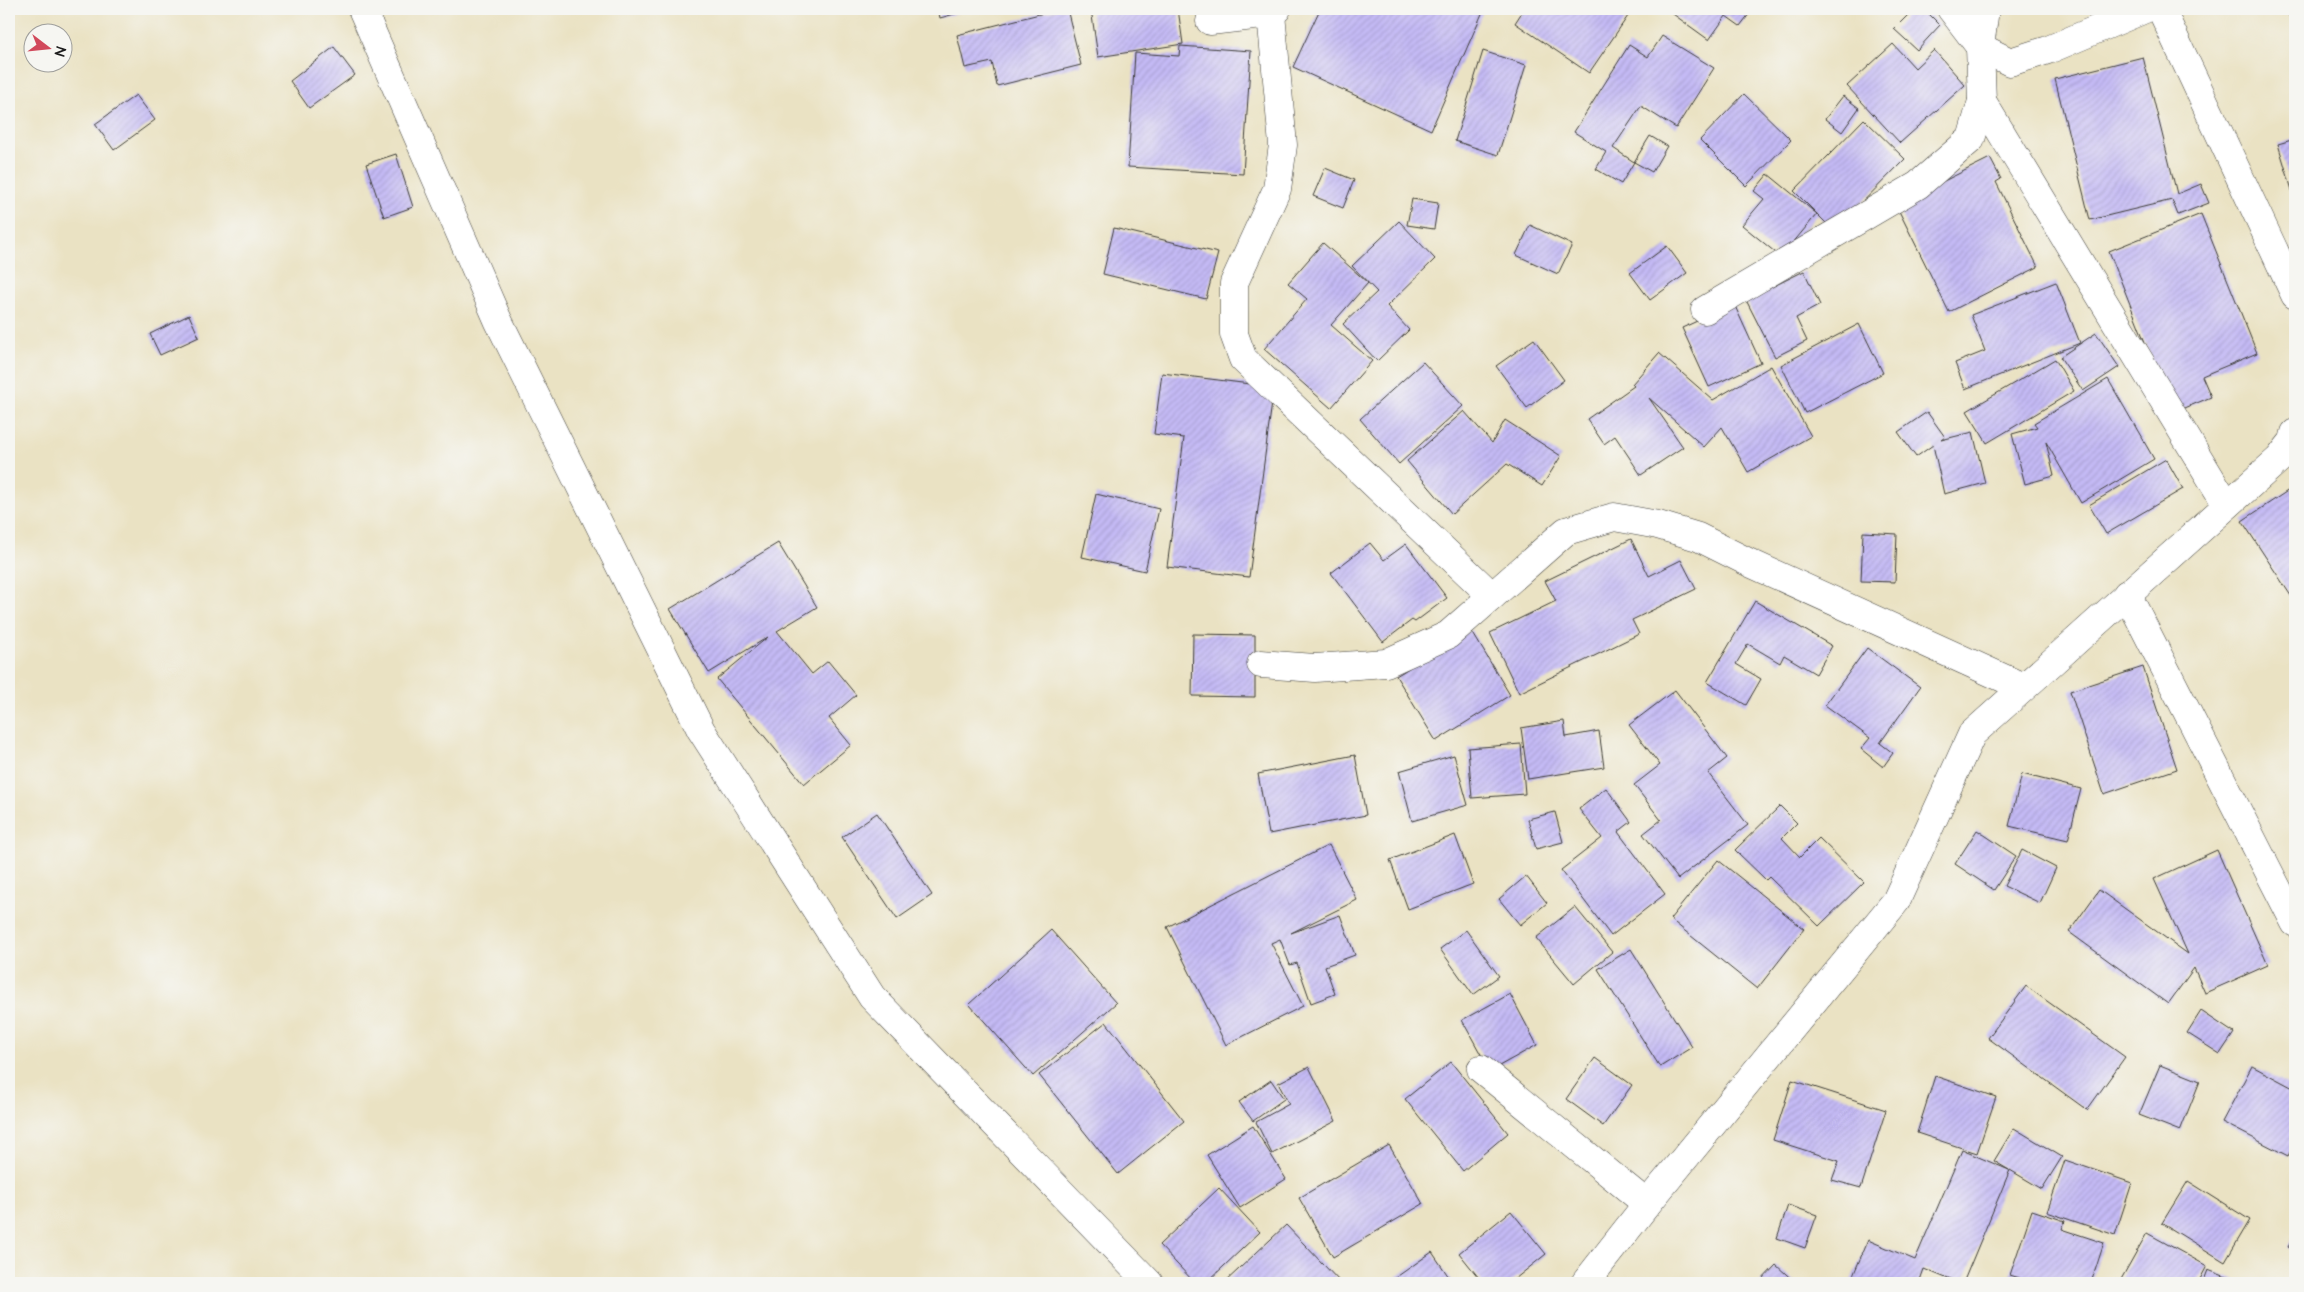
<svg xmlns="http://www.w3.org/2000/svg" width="2304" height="1292" font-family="'Architects Daughter',sans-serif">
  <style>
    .building { fill: url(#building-hatch) }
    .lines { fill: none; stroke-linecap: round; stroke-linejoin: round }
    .minor-casing { stroke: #3b3a35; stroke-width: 29 }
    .minor { stroke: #fff; stroke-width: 28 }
  </style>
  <defs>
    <pattern id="building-hatch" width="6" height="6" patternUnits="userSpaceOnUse" patternTransform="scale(1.25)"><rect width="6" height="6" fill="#c4baf5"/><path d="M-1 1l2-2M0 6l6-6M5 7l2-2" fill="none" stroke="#a89fd1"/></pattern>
  </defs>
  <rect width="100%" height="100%" fill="#f6f6f2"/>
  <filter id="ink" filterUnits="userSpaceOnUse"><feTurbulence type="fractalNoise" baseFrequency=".02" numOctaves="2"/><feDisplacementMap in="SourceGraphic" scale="10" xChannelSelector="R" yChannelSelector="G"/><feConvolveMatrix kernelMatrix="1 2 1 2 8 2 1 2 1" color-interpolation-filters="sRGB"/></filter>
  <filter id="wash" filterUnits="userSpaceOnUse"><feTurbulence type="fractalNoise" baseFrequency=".0096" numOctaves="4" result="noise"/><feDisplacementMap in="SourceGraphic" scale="20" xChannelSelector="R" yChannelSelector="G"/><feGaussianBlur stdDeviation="1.12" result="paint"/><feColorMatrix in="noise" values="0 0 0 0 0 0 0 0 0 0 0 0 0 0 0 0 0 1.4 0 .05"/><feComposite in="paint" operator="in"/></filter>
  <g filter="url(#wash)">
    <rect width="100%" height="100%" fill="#eae2c3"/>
    <g id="blocks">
      <g class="building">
        <polygon points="938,9 957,9 958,13 940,18"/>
        <polygon points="1059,9 1067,9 1081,65 997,86 992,62 965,68 957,35"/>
        <polygon points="1091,9 1178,9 1183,44 1098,57"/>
        <polygon points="1320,9 1484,9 1431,130 1293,67"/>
        <polygon points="1524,9 1618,9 1628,16 1589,73 1515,23"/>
        <polygon points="1666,9 1753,9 1740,26 1726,16 1709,40"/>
        <polygon points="1914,9 1924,9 1940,25 1917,50 1894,29"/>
        <polygon points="2286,9 2295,9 2295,29"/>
        <polygon points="1662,36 1714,68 1676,128 1641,106 1613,148 1634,162 1621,184 1596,169 1606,152 1574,132 1629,45 1648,57"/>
        <polygon points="1893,44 1915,68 1934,50 1965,85 1900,143 1847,86"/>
        <polygon points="1180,46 1251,51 1243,174 1128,167 1135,53 1179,56"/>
        <polygon points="334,47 355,75 309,108 290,81"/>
        <polygon points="1483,51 1526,65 1498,155 1455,141"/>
        <polygon points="2143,57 2177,194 2201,184 2209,203 2178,215 2172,200 2090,220 2055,79"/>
        <polygon points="1744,94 1791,140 1746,186 1700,140"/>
        <polygon points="136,95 155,120 114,150 95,124"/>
        <polygon points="1843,96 1859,108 1842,132 1825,119"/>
        <polygon points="1864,119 1905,159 1834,231 1794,191"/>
        <polygon points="1650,136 1667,146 1652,172 1634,162"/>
        <polygon points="2295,139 2295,200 2278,144"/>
        <polygon points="396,154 413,207 384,217 366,164"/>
        <polygon points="1990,158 2001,179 1996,182 2038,267 1949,312 1896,205"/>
        <polygon points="1325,168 1354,180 1343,208 1313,196"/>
        <polygon points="1768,174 1817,214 1781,257 1742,225 1764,199 1754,191"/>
        <polygon points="1412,199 1438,203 1434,229 1407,225"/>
        <polygon points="2201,214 2257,353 2202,376 2211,397 2173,413 2109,251"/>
        <polygon points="1399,221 1435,259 1387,306 1409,330 1377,361 1343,324 1377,292 1352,266"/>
        <polygon points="1530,225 1572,245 1558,274 1516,255"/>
        <polygon points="1114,228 1218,253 1206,299 1103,274"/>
        <polygon points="1323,243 1368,283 1331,325 1372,361 1331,408 1264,349 1307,299 1288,283"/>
        <polygon points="1667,246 1687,273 1650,300 1630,273"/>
        <polygon points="1804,271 1820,305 1796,318 1807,341 1775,357 1746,300"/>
        <polygon points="2056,282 2080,343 1965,389 1955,363 1985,351 1971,315"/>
        <polygon points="1734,304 1761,363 1709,387 1682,328"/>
        <polygon points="189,315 199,337 160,355 150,334"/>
        <polygon points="1859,324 1883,373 1805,413 1781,365"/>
        <polygon points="2096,333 2119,367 2083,391 2060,357"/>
        <polygon points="1534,339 1564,380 1527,408 1496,366"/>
        <polygon points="1659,353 1713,400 1771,366 1811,436 1748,472 1722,427 1704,447 1649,398 1683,447 1641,475 1615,436 1604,444 1587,419 1634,386 1632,384"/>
        <polygon points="2055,359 2074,391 1987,443 1967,411"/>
        <polygon points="1423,362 1463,406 1399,464 1360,419"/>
        <polygon points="1162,373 1274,387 1249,577 1167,567 1184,438 1154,434"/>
        <polygon points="2108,379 2154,459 2081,503 2046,442 2054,476 2025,484 2012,434 2037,427 2034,423"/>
        <polygon points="1464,411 1492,443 1505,420 1561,456 1542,486 1507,464 1452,514 1407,461"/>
        <polygon points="1927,412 1945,437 1941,440 1973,432 1985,483 1944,494 1933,445 1916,457 1898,432"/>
        <polygon points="2166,459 2183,489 2106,534 2089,505"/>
        <polygon points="2295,486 2295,602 2242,521"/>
        <polygon points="1096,494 1159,509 1145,571 1082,557"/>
        <polygon points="1863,532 1897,534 1895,582 1861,581"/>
        <polygon points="1631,539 1649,576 1681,560 1696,589 1632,620 1639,634 1519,693 1490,633 1556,601 1545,581"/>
        <polygon points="778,543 817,607 777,631 812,674 828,661 856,695 829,718 851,745 804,784 717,679 768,637 709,673 670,609"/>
        <polygon points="1370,543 1384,560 1406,544 1447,598 1415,622 1412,620 1383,642 1331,573"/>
        <polygon points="1755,601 1832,646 1816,674 1784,655 1780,663 1748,644 1736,664 1761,679 1746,705 1707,682"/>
        <polygon points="1471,630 1510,695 1436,741 1396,676"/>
        <polygon points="1193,634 1255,635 1255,697 1192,696"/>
        <polygon points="1867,648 1920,687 1880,743 1893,753 1883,767 1861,749 1870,738 1825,705"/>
        <polygon points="2143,667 2177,769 2104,794 2070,691"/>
        <polygon points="1675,690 1727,758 1708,773 1748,825 1678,879 1643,834 1661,820 1634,785 1660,765 1629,725"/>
        <polygon points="1564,721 1566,737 1599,731 1604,767 1528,779 1521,728"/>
        <polygon points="1521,744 1525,794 1472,798 1468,748"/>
        <polygon points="1355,755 1366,815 1269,834 1258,774"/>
        <polygon points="1454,755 1468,805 1412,821 1399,771"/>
        <polygon points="2022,774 2081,789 2068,840 2009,826"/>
        <polygon points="1606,788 1631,822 1618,832 1665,894 1611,936 1561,870 1602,838 1579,809"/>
        <polygon points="1780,806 1797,823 1782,838 1800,857 1819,838 1864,882 1819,926 1769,877 1766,880 1735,850"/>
        <polygon points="1555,812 1563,842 1536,849 1528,819"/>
        <polygon points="877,813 932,895 897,919 842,837"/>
        <polygon points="1977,830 2016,856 1994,890 1955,864"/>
        <polygon points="1455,835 1473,884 1408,909 1390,860"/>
        <polygon points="1329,845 1357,900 1291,933 1340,915 1355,955 1325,966 1335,994 1311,1003 1297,963 1290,965 1280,939 1271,943 1303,1006 1226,1045 1167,927"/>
        <polygon points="2022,850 2056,868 2040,903 2004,886"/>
        <polygon points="2217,850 2268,965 2205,993 2194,968 2168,1004 2069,932 2099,890 2188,954 2154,879"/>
        <polygon points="1718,860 1804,929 1757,989 1670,919"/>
        <polygon points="1526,876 1547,903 1520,925 1499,899"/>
        <polygon points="1575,907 1612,952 1574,984 1536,938"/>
        <polygon points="1051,930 1116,1003 1033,1076 969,1004"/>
        <polygon points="1466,930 1499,976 1473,995 1440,949"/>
        <polygon points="1631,949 1692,1047 1660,1067 1598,969"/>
        <polygon points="2026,986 2125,1057 2087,1110 1988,1038"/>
        <polygon points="1510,994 1537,1045 1490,1071 1462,1020"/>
        <polygon points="2201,1011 2234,1033 2220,1054 2187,1033"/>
        <polygon points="1106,1022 1184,1121 1118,1174 1039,1075"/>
        <polygon points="1595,1058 1632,1085 1603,1126 1566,1099"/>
        <polygon points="1451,1062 1508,1133 1463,1171 1405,1099"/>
        <polygon points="2160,1065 2200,1081 2180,1131 2139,1115"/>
        <polygon points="2252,1066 2295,1089 2295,1143 2288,1156 2222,1122"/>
        <polygon points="1309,1067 1336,1121 1272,1154 1256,1122 1289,1104 1278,1083"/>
        <polygon points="1935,1076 1996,1097 1977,1153 1917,1133"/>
        <polygon points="1271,1080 1284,1099 1253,1121 1239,1102"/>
        <polygon points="1792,1080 1886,1110 1861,1188 1832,1180 1839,1161 1773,1140"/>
        <polygon points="1253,1126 1286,1179 1240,1208 1207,1155"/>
        <polygon points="2014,1128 2062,1157 2042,1189 2010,1170 1963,1283 1958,1283 1924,1269 1919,1283 1850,1283 1868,1240 1915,1260 1962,1150 2009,1170 1994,1161"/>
        <polygon points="1389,1145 1423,1204 1333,1257 1299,1198"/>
        <polygon points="2065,1160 2132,1183 2115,1235 2047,1212"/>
        <polygon points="2188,1181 2250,1220 2225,1262 2162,1223"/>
        <polygon points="1219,1188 1260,1232 1206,1283 1195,1283 1159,1245"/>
        <polygon points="1788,1205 1817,1215 1805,1248 1777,1238"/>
        <polygon points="2032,1210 2065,1221 2062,1229 2104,1243 2091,1283 2035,1283 2010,1275"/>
        <polygon points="1511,1211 1546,1254 1510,1283 1483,1283 1459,1253"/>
        <polygon points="1286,1225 1341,1283 1224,1283"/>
        <polygon points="2147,1233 2207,1266 2198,1283 2119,1283"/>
        <polygon points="2295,1235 2295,1251 2288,1247"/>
        <polygon points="1432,1252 1453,1283 1388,1283"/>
        <polygon points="1776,1265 1796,1283 1759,1283"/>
        <polygon points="2295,1268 2295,1283 2286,1283"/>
        <polygon points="2208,1270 2237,1281 2236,1283 2203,1283"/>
      </g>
    </g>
  </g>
  <g filter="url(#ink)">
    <use href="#blocks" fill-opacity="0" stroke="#3b3a35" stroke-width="1"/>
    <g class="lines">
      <g class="minor-casing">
        <g id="minor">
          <polyline points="362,9 498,320 701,730 872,997 1149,1283"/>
          <polyline points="1951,9 1980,47 2010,62 2048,50 2145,9"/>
          <polyline points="2161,9 2295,295"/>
          <polyline points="1271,14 1283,145 1277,189 1234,283 1234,334 1243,359 1492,596"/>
          <polyline points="1210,21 1271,14 1277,9"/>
          <polyline points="1982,101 2227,505"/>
          <polyline points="1705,310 1918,185 1971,139 1982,101 1980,47 1985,9"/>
          <polyline points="2127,594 2295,923"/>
          <polyline points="1261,664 1315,668 1386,663 1448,635 1566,531 1614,517 1658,525 1698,537 1750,563 2023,687"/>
          <polyline points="1481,1069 1647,1204"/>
          <polyline points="1585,1283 1647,1204 1896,901 1972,734 2279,459 2293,441 2295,433"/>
        </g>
      </g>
      <use href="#minor" class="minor"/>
    </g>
  </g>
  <rect width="2304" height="1292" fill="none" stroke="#f6f6f2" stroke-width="30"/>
  <g transform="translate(48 48) rotate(106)"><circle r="24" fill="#f6f6f2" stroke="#9f9f9c"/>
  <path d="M0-4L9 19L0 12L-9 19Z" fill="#d1495b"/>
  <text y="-8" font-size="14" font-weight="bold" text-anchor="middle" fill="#1c1c1c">N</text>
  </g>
</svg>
